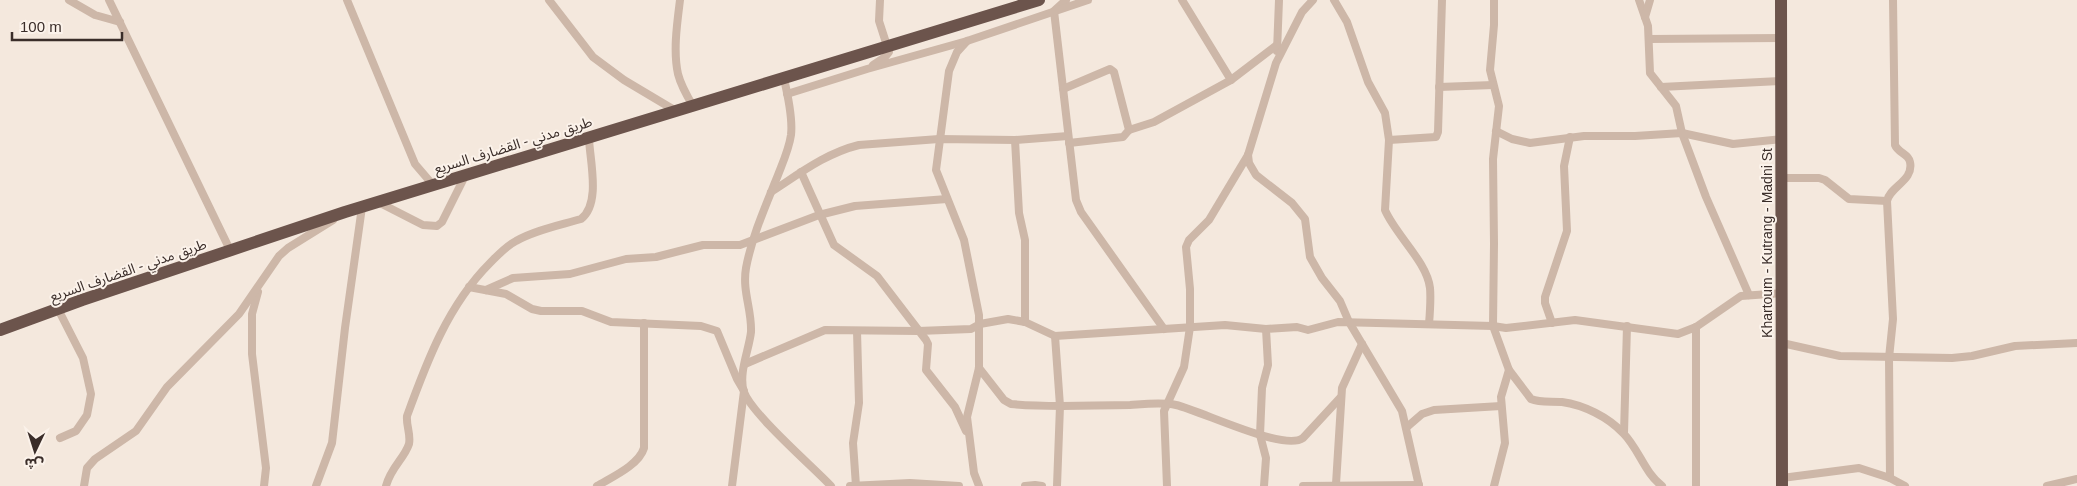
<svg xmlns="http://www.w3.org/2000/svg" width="2077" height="486" font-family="Helvetica,'Noto Sans Arabic',sans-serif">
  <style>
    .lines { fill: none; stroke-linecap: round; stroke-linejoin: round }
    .minor { stroke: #cdb7a8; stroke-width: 8 }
    .trunk { stroke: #6c544c; stroke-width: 12 }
    .labels { text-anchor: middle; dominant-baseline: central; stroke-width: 4; stroke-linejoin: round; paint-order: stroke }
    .street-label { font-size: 14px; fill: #3a2d29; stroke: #fbf2ea }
  </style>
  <rect width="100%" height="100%" fill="#f4e8dd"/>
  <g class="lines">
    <g class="minor">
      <polyline points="69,0 95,15 120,22"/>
      <polyline points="109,0 231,252"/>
      <polyline points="347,0 415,164 433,185"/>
      <polyline points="549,0 593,57 624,80 676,111"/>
      <path d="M680 0C677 24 673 51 678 74 681 86 687 96 693 106"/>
      <polyline points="1066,0 1054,11 1076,200 1081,212 1164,329"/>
      <polyline points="1182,0 1231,80"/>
      <path d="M1334 0 1347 22 1368 82 1385 113 1389 140 1385 210C1395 234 1427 262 1430 288 1431 299 1430 312 1429 324"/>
      <polyline points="1494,0 1494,25 1490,70 1499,106 1493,159 1494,244 1493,326 1509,370 1501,397 1505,443 1494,486"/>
      <polyline points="1639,0 1648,26 1650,73 1676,106 1682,133 1706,197 1749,295"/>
      <polyline points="1645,17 1650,0"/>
      <polyline points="1649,39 1782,38"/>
      <polyline points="967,41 957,52 949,71 936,170 964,240 979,315 979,368 967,417 974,473 979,486"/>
      <polyline points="1277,51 1279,0"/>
      <polyline points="873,65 885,57 889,52 879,21 880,0"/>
      <path d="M784 79C788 96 793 118 791 135 789 149 783 162 778 175 766 205 752 236 746 268 742 291 752 310 751 332 749 350 738 374 744 392 752 414 812 466 831 486"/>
      <polyline points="1439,87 1493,85"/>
      <polyline points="1661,87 1782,81"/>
      <polyline points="1063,89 1110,69 1114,72 1129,130 1123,137 1069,143"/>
      <polyline points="787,94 867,69 967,41 1088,0"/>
      <polyline points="1129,130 1154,122 1231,80 1277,45"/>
      <polyline points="1496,131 1512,139 1530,143 1584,136 1635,136 1682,133 1733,144 1782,139"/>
      <polyline points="1015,140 1019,213 1025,240 1025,322"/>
      <polyline points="1389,140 1436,137 1438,132 1442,0"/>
      <polyline points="1248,155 1249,163 1256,175 1292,203 1305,219 1310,257 1322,278 1340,301 1349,322 1402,411 1419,486"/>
      <polyline points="801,172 834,245 877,276 926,340 928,344 926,370 955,407 966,431"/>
      <polyline points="1782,178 1819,178 1825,180 1849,199 1887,201"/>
      <path d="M771 192C799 174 826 153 859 145L939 139 1015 140 1068 136"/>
      <polyline points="378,202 423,225 437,226 442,222 465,176"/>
      <polyline points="469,287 506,294 532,309 541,311 582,311 611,322 701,326 717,331 737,379 744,391 732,486"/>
      <polyline points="486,290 513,278 570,274 626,259 656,257 703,245 740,245 819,215 855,206 947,199"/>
      <polyline points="258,292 252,314 252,354 266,468 264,486"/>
      <polyline points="58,309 83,358 91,394 87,415 76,431 60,438"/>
      <polyline points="1552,323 1545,303 1545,297 1567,231 1564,166 1570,137"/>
      <polyline points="1055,336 1060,406 1057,486"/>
      <polyline points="1782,343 1840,356 1952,358 1972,356 2015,346 2077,343"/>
      <polyline points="745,364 825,330 918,331 971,329 980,324 1008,319 1025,322 1055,336 1225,325 1266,329 1297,327 1308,330 1338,322 1493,326 1506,328 1575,320 1678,334 1696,327 1741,296 1782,293"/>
      <path d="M979 368 1004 400 1011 404C1050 408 1091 405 1130 405 1145 404 1162 402 1176 405 1202 411 1284 452 1303 438L1340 398"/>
      <path d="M1509 370 1531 399C1540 403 1551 401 1562 402 1584 405 1608 417 1623 433 1639 449 1644 472 1662 486"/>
      <polyline points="1407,427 1422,414 1434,410 1501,406"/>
      <polyline points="1624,433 1627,326"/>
      <polyline points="1782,478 1859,468 1890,478 1905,486"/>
      <path d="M1890 478 1889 358 1893 319 1887 201C1890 186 1914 181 1910 162 1909 154 1898 153 1895 145L1893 0"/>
      <polyline points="1336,484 1342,388 1362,344"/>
      <polyline points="84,486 87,468 95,459 136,431 167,387 239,314 279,256 288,248 333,220"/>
      <polyline points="316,486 332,443 345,328 362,207"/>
      <path d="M386 486C391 467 404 459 409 444 411 434 406 426 407 416 427 361 448 305 490 263 498 255 506 246 516 241 535 230 561 225 581 219 601 204 590 161 589 139"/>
      <path d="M597 486C612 477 639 465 644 448V323"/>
      <polyline points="850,486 910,483 959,486"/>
      <polyline points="856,486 853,443 859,403 857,331"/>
      <polyline points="1025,486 1035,485 1042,486"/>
      <polyline points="1167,486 1164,411 1184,367 1190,327 1190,289 1186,247 1189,240 1209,220 1248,155 1276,63 1302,12 1313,0"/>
      <polyline points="1264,486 1266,458 1260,435 1262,388 1268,365 1266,329"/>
      <polyline points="1303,486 1419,485"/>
      <polyline points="1696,486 1696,327"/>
      <polyline points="2047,486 2077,479"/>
    </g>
    <g class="trunk">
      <polyline points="1781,0 1782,486"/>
      <polyline points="0,330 82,300 345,212 1039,0"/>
    </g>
  </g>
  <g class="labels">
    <g class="street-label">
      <text transform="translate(513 145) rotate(-17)">طريق مدني - القضارف السريع</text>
      <text transform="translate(1767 243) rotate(-90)">Khartoum - Kutrang - Madni St</text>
      <text transform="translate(128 270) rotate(-19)">طريق مدني - القضارف السريع</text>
    </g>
  </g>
  <g transform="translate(35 451) rotate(184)" stroke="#fbf2ea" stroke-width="4" paint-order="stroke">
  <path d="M0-4L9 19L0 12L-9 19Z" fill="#3a2d29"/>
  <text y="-8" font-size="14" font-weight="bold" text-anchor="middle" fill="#3a2d29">ش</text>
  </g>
  <path d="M12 32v8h110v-8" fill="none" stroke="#3a2d29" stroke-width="2.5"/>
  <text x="20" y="32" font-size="15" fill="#3a2d29" stroke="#fbf2ea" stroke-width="4" paint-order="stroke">100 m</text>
</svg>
